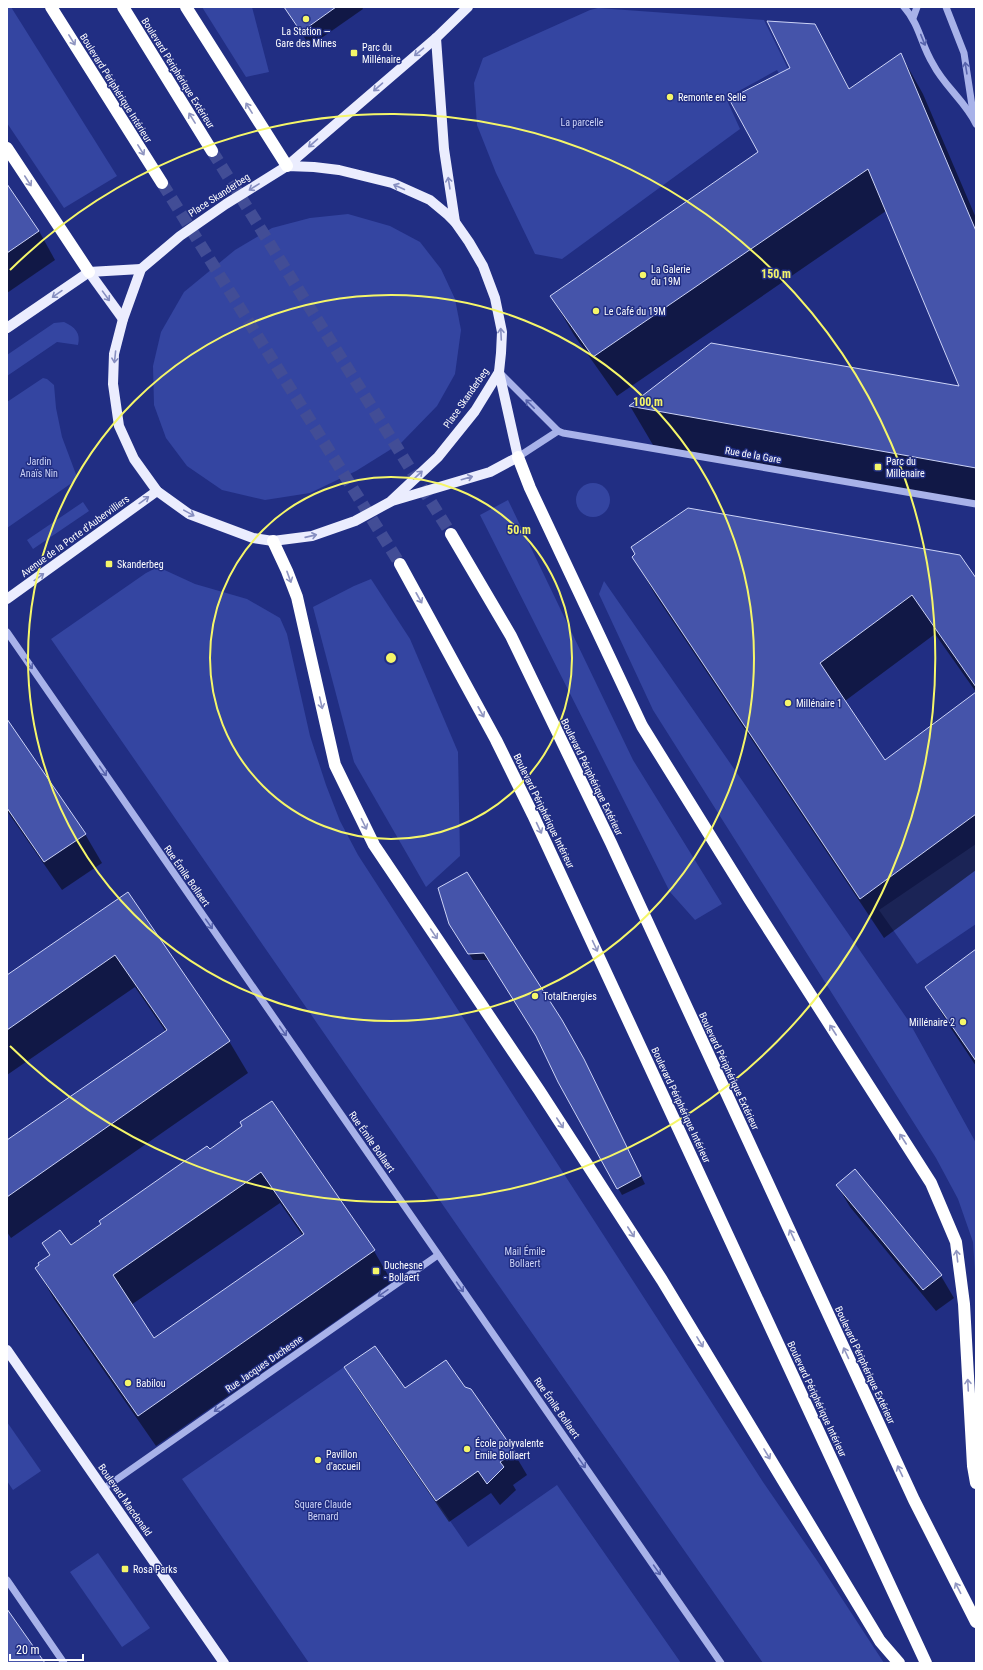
<svg xmlns="http://www.w3.org/2000/svg" width="983" height="1670" font-family="'Roboto Condensed',sans-serif">
  <style>
    .green { fill: #3445a1 }
    .shadow { fill: #0007; fill-rule: evenodd }
    .building { fill: #4554aa; stroke: #ccd3f7; fill-rule: evenodd }
    .lines { fill: none; stroke-linecap: round; stroke-linejoin: round }
    .highway-tunnel { stroke: #424d96; stroke-width: 12; stroke-dasharray: 12 6; stroke-linecap: butt }
    .minor { stroke: #a8b2e9; stroke-width: 7 }
    .major { stroke: #ebedfe; stroke-width: 10 }
    .highway { stroke: #fff; stroke-width: 12 }
    .oneway { stroke: #9096c1 }
    .oneway2 { stroke: #5763ac }
    .oneway3 { stroke: #868ec0 }
    .ring { fill: none; stroke: #f5f669; stroke-width: 2 }
    .poi-dot { fill: #f5f669; stroke: #212e83; stroke-width: 1.5 }
    .labels { text-anchor: middle; dominant-baseline: central; stroke-width: 3; stroke-linejoin: round; paint-order: stroke }
    .poi-label { font-size: 10px; fill: #fff; stroke: #212e83; text-anchor: start }
    .street-label { font-size: 10px; fill: #fff; stroke: #212e83 }
    .park-label { font-size: 10px; fill: #ccd3f7; stroke: #212e83 }
    .centre { fill: #f5f669; stroke: #212e83; stroke-width: 2 }
    .ring-label { font-size: 12px; text-anchor: middle; font-weight: bold; fill: #f5f669; stroke: #212e83; stroke-width: 3; stroke-linejoin: round; paint-order: stroke }
  </style>
  <rect width="100%" height="100%" fill="#212e83"/>
  <g class="green">
    <polygon points="7,7 11,7 117,176 64,208 7,123"/>
    <polygon points="202,7 252,7 269,72 246,77"/>
    <polygon points="598,8 764,20 794,81 786,85 777,70 726,98 740,129 562,259 535,254 496,173 477,125 474,83 483,58 590,10"/>
    <polygon points="348,214 390,226 420,242 441,269 455,299 461,330 455,374 437,406 401,443 356,471 310,493 265,500 222,490 187,466 166,438 154,405 153,366 161,332 184,292 235,250 272,228 310,218"/>
    <path d="M64 322C75 327 81 333 78 345L57 342 7 376V355L54 323Z"/>
    <polygon points="43,378 47,379 54,385 56,408 62,437 77,477 76,480 7,528 7,402"/>
    <circle cx="593" cy="500" r="17"/>
    <polygon points="508,500 633,760 722,904 695,920 670,892 480,515"/>
    <polygon points="83,502 89,511 33,549 27,540"/>
    <polygon points="158,567 195,584 247,599 280,618 287,634 310,736 326,785 340,821 358,855 763,1482 818,1562 884,1663 763,1663 490,1273 51,639 146,573"/>
    <polygon points="371,579 410,639 458,752 460,856 426,887 354,762 313,607 354,586"/>
    <polygon points="604,581 908,1020 976,1143 976,1286 973,1242 958,1199 936,1158 653,710 599,594"/>
    <polygon points="976,844 976,924 917,964 879,910"/>
    <polygon points="344,1367 468,1547 557,1485 681,1663 309,1663 182,1479"/>
    <polygon points="7,1422 41,1471 13,1490 7,1481"/>
    <polygon points="98,1553 150,1628 122,1647 70,1572"/>
  </g>
  <g class="shadow">
    <polygon points="284,7 362,7 363,9 310,46"/>
    <polygon points="815,25 850,90 901,55 923,94 976,218 976,503 653,445 630,406 961,388 886,211 617,396 574,335 551,296 759,152 791,68"/>
    <polygon points="7,186 39,231 55,260 7,293"/>
    <polygon points="633,557 976,580 976,692 935,634 845,701 885,761 976,694 976,870 884,938 656,596"/>
    <polygon points="7,721 85,834 102,863 62,890 7,811"/>
    <polygon points="439,888 588,1068 645,1184 622,1195 559,1081 539,1038 489,960 473,960 455,931"/>
    <polygon points="127,894 229,1041 248,1073 11,1238 7,1232 7,1141 166,1032 135,987 7,1075 7,977"/>
    <polygon points="976,950 976,1066 950,1027 926,987"/>
    <path d="M271 1102 374 1251 392 1282 156 1446 54 1299 36 1268 209 1151 244 1126ZM280 1203 303 1236 154 1339 131 1305Z"/>
    <polygon points="837,1185 941,1276 954,1298 936,1311 850,1207"/>
    <polygon points="345,1367 405,1390 464,1387 471,1390 514,1453 527,1475 513,1485 516,1490 500,1505 491,1493 449,1522 358,1389"/>
  </g>
  <g class="building">
    <polygon points="284,7 336,7 301,32"/>
    <polygon points="767,21 815,24 849,89 901,53 976,231 976,468 629,406 711,343 959,386 868,169 593,357 550,296 758,152 729,99 790,68"/>
    <polygon points="7,184 39,231 7,253"/>
    <polygon points="688,508 960,555 976,578 976,687 912,595 820,663 885,760 976,692 976,814 860,899 632,557 635,554 631,547"/>
    <polygon points="7,719 86,834 44,862 7,808"/>
    <polygon points="467,872 562,1020 584,1059 641,1176 617,1189 558,1082 536,1036 484,953 468,954 449,924 438,888"/>
    <polygon points="128,892 230,1041 7,1197 7,1140 167,1030 115,955 7,1030 7,975"/>
    <polygon points="976,949 976,1061 925,987"/>
    <path d="M272 1101 375 1250 138 1416 35 1268 39 1265 38 1263 50 1255 42 1243 60 1230 71 1245 101 1224 99 1221 182 1163 207 1146 210 1149 242 1126 240 1122ZM261 1172 304 1234 154 1338 113 1275Z"/>
    <polygon points="855,1169 942,1275 923,1290 836,1185"/>
    <polygon points="375,1346 405,1388 446,1360 465,1387 471,1389 515,1452 500,1462 504,1467 487,1484 478,1471 436,1501 344,1367"/>
    <polygon points="7,1609 45,1663 7,1663"/>
  </g>
  <g class="lines">
    <g class="highway-tunnel">
      <polyline points="212,151 451,534"/>
      <polyline points="162,183 400,564"/>
    </g>
    <g class="minor">
      <path d="M904 7C920 25 921 45 933 64 944 86 966 102 976 124"/>
      <polyline points="946,7 964,53 974,119"/>
      <polyline points="913,18 917,7"/>
      <polyline points="499,372 558,431 563,433 976,504"/>
      <polyline points="518,457 558,431"/>
      <polyline points="7,632 721,1663"/>
      <polyline points="103,1489 438,1255"/>
      <polyline points="7,1580 64,1663"/>
    </g>
    <g class="major">
      <polyline points="436,38 444,149 455,222"/>
      <polyline points="287,166 314,167 339,170 392,183 430,200 448,215 455,222 469,242 483,266 495,298 502,332 501,353 499,372 475,411 438,457 390,502 355,521 312,536 273,541 253,538 189,514 157,491 134,459 119,426 113,384 114,354 123,319 141,269 180,236 226,204 287,166 436,38 468,7"/>
      <polyline points="89,272 123,319"/>
      <polyline points="7,328 89,272 141,269"/>
      <polyline points="392,501 490,472 518,457 499,372"/>
      <polyline points="7,599 157,491"/>
      <polyline points="7,1350 224,1663"/>
    </g>
    <g class="highway">
      <polyline points="51,7 162,183"/>
      <polyline points="123,7 212,151"/>
      <polyline points="186,7 287,166"/>
      <polyline points="7,148 89,272"/>
      <polyline points="518,457 530,488 642,726 750,900 931,1183 956,1242 964,1304 973,1466 976,1483"/>
      <polyline points="451,534 511,636 611,843 914,1500 976,1622"/>
      <polyline points="273,541 287,571 297,597 335,765 374,845 539,1090 662,1280 880,1641 899,1663"/>
      <polyline points="400,564 496,740 533,815 926,1663"/>
    </g>
  </g>
  <defs><path id="oneway-shaft" d="M-6 0H5M1.5-3L5.5 0L1.5 3" fill="none" stroke-width="1.6" stroke-linecap="round" stroke-linejoin="round"/></defs>
  <g class="oneway">
    <use href="#oneway-shaft" transform="translate(72 40) rotate(58)"/>
    <use href="#oneway-shaft" transform="translate(249 108) rotate(-122)"/>
    <use href="#oneway-shaft" transform="translate(192 118) rotate(-122)"/>
    <use href="#oneway-shaft" transform="translate(141 150) rotate(58)"/>
    <use href="#oneway-shaft" transform="translate(28 181) rotate(57)"/>
    <use href="#oneway-shaft" transform="translate(289 577) rotate(70)"/>
    <use href="#oneway-shaft" transform="translate(419 598) rotate(61)"/>
    <use href="#oneway-shaft" transform="translate(321 703) rotate(77)"/>
    <use href="#oneway-shaft" transform="translate(481 712) rotate(61)"/>
    <use href="#oneway-shaft" transform="translate(364 824) rotate(64)"/>
    <use href="#oneway-shaft" transform="translate(539 828) rotate(65)"/>
    <use href="#oneway-shaft" transform="translate(434 934) rotate(56)"/>
    <use href="#oneway-shaft" transform="translate(595 946) rotate(65)"/>
    <use href="#oneway-shaft" transform="translate(833 1030) rotate(-123)"/>
    <use href="#oneway-shaft" transform="translate(560 1123) rotate(57)"/>
    <use href="#oneway-shaft" transform="translate(903 1139) rotate(-123)"/>
    <use href="#oneway-shaft" transform="translate(631 1232) rotate(57)"/>
    <use href="#oneway-shaft" transform="translate(792 1235) rotate(-115)"/>
    <use href="#oneway-shaft" transform="translate(957 1256) rotate(-97)"/>
    <use href="#oneway-shaft" transform="translate(700 1342) rotate(59)"/>
    <use href="#oneway-shaft" transform="translate(846 1353) rotate(-115)"/>
    <use href="#oneway-shaft" transform="translate(968 1385) rotate(-93)"/>
    <use href="#oneway-shaft" transform="translate(767 1454) rotate(59)"/>
    <use href="#oneway-shaft" transform="translate(900 1471) rotate(-115)"/>
    <use href="#oneway-shaft" transform="translate(958 1588) rotate(-117)"/>
  </g>
  <g class="oneway2">
    <use href="#oneway-shaft" transform="translate(923 40) rotate(68)"/>
    <use href="#oneway-shaft" transform="translate(966 68) rotate(-99)"/>
    <use href="#oneway-shaft" transform="translate(530 404) rotate(-135)"/>
    <use href="#oneway-shaft" transform="translate(29 664) rotate(55)"/>
    <use href="#oneway-shaft" transform="translate(103 771) rotate(55)"/>
    <use href="#oneway-shaft" transform="translate(209 924) rotate(55)"/>
    <use href="#oneway-shaft" transform="translate(283 1031) rotate(55)"/>
    <use href="#oneway-shaft" transform="translate(460 1287) rotate(55)"/>
    <use href="#oneway-shaft" transform="translate(383 1293) rotate(146)"/>
    <use href="#oneway-shaft" transform="translate(219 1408) rotate(145)"/>
    <use href="#oneway-shaft" transform="translate(582 1463) rotate(55)"/>
    <use href="#oneway-shaft" transform="translate(657 1570) rotate(55)"/>
  </g>
  <g class="oneway3">
    <use href="#oneway-shaft" transform="translate(419 52) rotate(140)"/>
    <use href="#oneway-shaft" transform="translate(378 87) rotate(139)"/>
    <use href="#oneway-shaft" transform="translate(313 143) rotate(139)"/>
    <use href="#oneway-shaft" transform="translate(449 183) rotate(-99)"/>
    <use href="#oneway-shaft" transform="translate(254 187) rotate(148)"/>
    <use href="#oneway-shaft" transform="translate(399 187) rotate(-156)"/>
    <use href="#oneway-shaft" transform="translate(57 294) rotate(145)"/>
    <use href="#oneway-shaft" transform="translate(106 296) rotate(54)"/>
    <use href="#oneway-shaft" transform="translate(501 334) rotate(-93)"/>
    <use href="#oneway-shaft" transform="translate(115 357) rotate(96)"/>
    <use href="#oneway-shaft" transform="translate(418 475) rotate(-43)"/>
    <use href="#oneway-shaft" transform="translate(467 478) rotate(-16)"/>
    <use href="#oneway-shaft" transform="translate(144 500) rotate(-36)"/>
    <use href="#oneway-shaft" transform="translate(189 513) rotate(29)"/>
    <use href="#oneway-shaft" transform="translate(311 536) rotate(-13)"/>
    <use href="#oneway-shaft" transform="translate(39 577) rotate(-36)"/>
  </g>
  <g class="ring">
    <circle cx="391" cy="658" r="181"/>
    <circle cx="391" cy="658" r="363"/>
    <path d="M10 270A544 544 0 1 1 10 1046"/>
  </g>
  <g class="poi-dot">
    <circle cx="306" cy="19" r="4"/>
    <rect x="350" y="49" width="8" height="8" rx="2"/>
    <circle cx="670" cy="97" r="4"/>
    <circle cx="643" cy="275" r="4"/>
    <circle cx="596" cy="311" r="4"/>
    <rect x="874" y="463" width="8" height="8" rx="2"/>
    <rect x="105" y="560" width="8" height="8" rx="2"/>
    <circle cx="788" cy="703" r="4"/>
    <circle cx="535" cy="996" r="4"/>
    <circle cx="963" cy="1022" r="4"/>
    <rect x="372" y="1267" width="8" height="8" rx="2"/>
    <circle cx="128" cy="1383" r="4"/>
    <circle cx="467" cy="1449" r="4"/>
    <circle cx="318" cy="1460" r="4"/>
    <rect x="121" y="1565" width="8" height="8" rx="2"/>
  </g>
  <g class="labels">
    <g class="poi-label">
      <text x="306" y="31" text-anchor="middle">La Station —<tspan x="306" dy="12">Gare des Mines</tspan></text>
      <text x="362" y="47">Parc du<tspan x="362" dy="12">Millénaire</tspan></text>
      <text x="678" y="97">Remonte en Selle</text>
      <text x="651" y="269">La Galerie<tspan x="651" dy="12">du 19M</tspan></text>
      <text x="604" y="311">Le Café du 19M</text>
      <text x="886" y="461">Parc du<tspan x="886" dy="12">Millenaire</tspan></text>
      <text x="117" y="564">Skanderbeg</text>
      <text x="796" y="703">Millénaire 1</text>
      <text x="543" y="996">TotalEnergies</text>
      <text x="955" y="1022" text-anchor="end">Millénaire 2</text>
      <text x="384" y="1265">Duchesne<tspan x="384" dy="12">- Bollaert</tspan></text>
      <text x="136" y="1383">Babilou</text>
      <text x="475" y="1443">École polyvalente<tspan x="475" dy="12">Emile Bollaert</tspan></text>
      <text x="326" y="1454">Pavillon<tspan x="326" dy="12">d'accueil</tspan></text>
      <text x="133" y="1569">Rosa Parks</text>
    </g>
    <g class="street-label">
      <text transform="translate(178 73) rotate(58)">Boulevard Périphérique Extérieur</text>
      <text transform="translate(116 88) rotate(58)">Boulevard Périphérique Intérieur</text>
      <text transform="translate(219 195) rotate(-33)">Place Skanderbeg</text>
      <text transform="translate(466 398) rotate(-55)">Place Skanderbeg</text>
      <text transform="translate(753 455) rotate(10)">Rue de la Gare</text>
      <text transform="translate(75 536) rotate(-36)">Avenue de la Porte d'Aubervilliers</text>
      <text transform="translate(592 777) rotate(64)">Boulevard Périphérique Extérieur</text>
      <text transform="translate(544 811) rotate(64)">Boulevard Périphérique Intérieur</text>
      <text transform="translate(187 876) rotate(55)">Rue Émile Bollaert</text>
      <text transform="translate(729 1071) rotate(65)">Boulevard Périphérique Extérieur</text>
      <text transform="translate(681 1105) rotate(65)">Boulevard Périphérique Intérieur</text>
      <text transform="translate(372 1142) rotate(55)">Rue Émile Bollaert</text>
      <text transform="translate(264 1364) rotate(-35)">Rue Jacques Duchesne</text>
      <text transform="translate(865 1365) rotate(65)">Boulevard Périphérique Extérieur</text>
      <text transform="translate(817 1399) rotate(65)">Boulevard Périphérique Intérieur</text>
      <text transform="translate(557 1408) rotate(55)">Rue Émile Bollaert</text>
      <text transform="translate(125 1500) rotate(55)">Boulevard Macdonald</text>
    </g>
    <g class="park-label">
      <text x="582" y="122">La parcelle</text>
      <text x="39" y="461">Jardin<tspan x="39" dy="12">Anaïs Nin</tspan></text>
      <text x="525" y="1251">Mail Émile<tspan x="525" dy="12">Bollaert</tspan></text>
      <text x="323" y="1504">Square Claude<tspan x="323" dy="12">Bernard</tspan></text>
    </g>
  </g>
  <circle cx="391" cy="658" r="6" class="centre"/>
  <g class="ring-label">
    <text x="776" y="278">150 m</text>
    <text x="648" y="406">100 m</text>
    <text x="519" y="534">50 m</text>
  </g>
  <rect width="983" height="1670" fill="none" stroke="#ffffff" stroke-width="16"/>
  <path d="M10 1654v6h73v-6" fill="none" stroke="#ffffff" stroke-width="2"/>
  <text x="16" y="1654" font-size="12" fill="#ffffff" stroke="#212e83" stroke-width="3" paint-order="stroke">20 m</text>
</svg>
